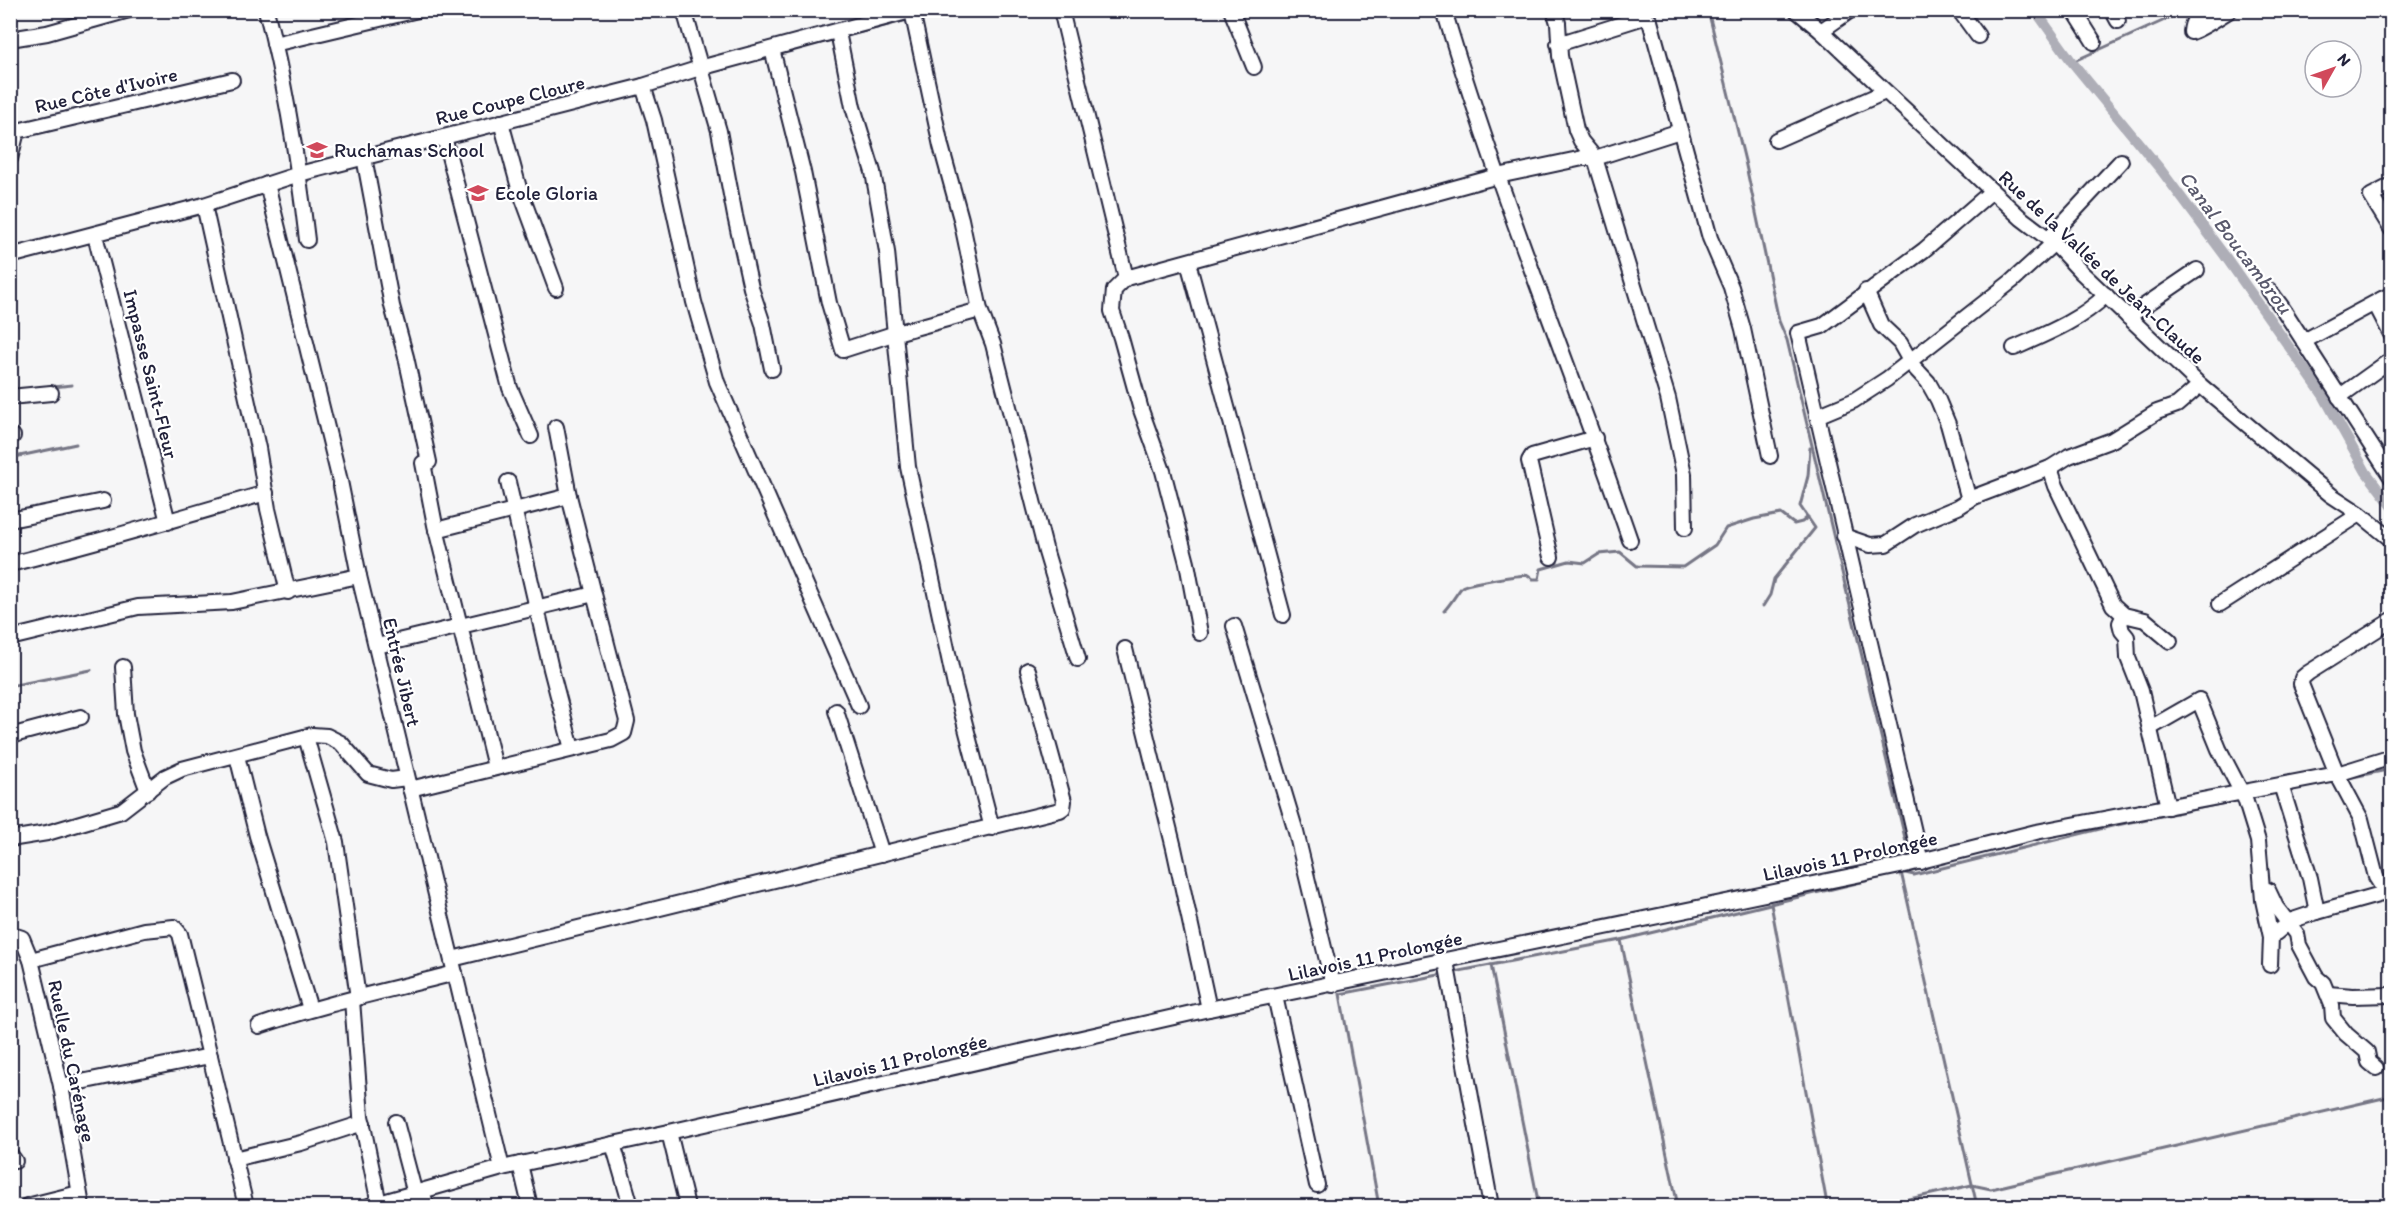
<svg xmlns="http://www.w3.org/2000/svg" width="2402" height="1217" font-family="Itim,sans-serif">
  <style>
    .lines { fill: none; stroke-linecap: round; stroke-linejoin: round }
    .stream { stroke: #767685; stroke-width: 3 }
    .canal { stroke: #aeaeb7; stroke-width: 10 }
    .minor-casing { stroke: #22223b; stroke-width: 18 }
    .minor { stroke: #fff; stroke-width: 14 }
    .labels { text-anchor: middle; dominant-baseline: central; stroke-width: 4.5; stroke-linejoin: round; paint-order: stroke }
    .street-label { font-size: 20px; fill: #22223b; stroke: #fff }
    .poi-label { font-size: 20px; fill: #22223b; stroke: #fff; text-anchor: start }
    .water-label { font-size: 21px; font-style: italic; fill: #5a5a6d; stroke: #fff }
  </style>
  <rect width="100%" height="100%" fill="#f6f6f7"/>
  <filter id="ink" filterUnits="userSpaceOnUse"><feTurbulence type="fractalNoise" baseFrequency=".0167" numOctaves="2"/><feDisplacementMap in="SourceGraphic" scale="12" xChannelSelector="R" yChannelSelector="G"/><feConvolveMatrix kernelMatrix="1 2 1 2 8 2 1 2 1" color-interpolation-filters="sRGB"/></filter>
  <g filter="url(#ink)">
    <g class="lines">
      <g class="stream">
        <polyline points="1708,10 1745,161 1779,321 1787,340 1910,859"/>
        <polyline points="917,17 941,10"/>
        <polyline points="842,37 911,19"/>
        <polyline points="807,46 835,39"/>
        <polyline points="2072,62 2187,10"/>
        <polyline points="53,387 72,385"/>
        <polyline points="10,458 76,444"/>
        <polyline points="1763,606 1770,595 1774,579 1815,528 1800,506 1808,476 1810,448"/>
        <path d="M1444 611C1451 604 1456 594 1462 587 1467 583 1519 575 1528 575L1533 579H1539L1541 569 1569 561 1585 563 1599 554 1620 552 1637 566 1683 567 1715 545 1726 528 1754 519 1781 514 1794 524 1802 522 1808 517"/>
        <polyline points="10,686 91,670"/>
        <polyline points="2343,779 2392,769"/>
        <polyline points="2249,798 2278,792"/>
        <polyline points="1901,872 1914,875 2112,826 2240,800"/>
        <polyline points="1901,872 1977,1206"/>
        <polyline points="1771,904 1827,1204"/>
        <polyline points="1621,940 1678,1206"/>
        <polyline points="1491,965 1539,1206"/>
        <polyline points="1454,972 1621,940 1886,876"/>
        <polyline points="1379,1206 1340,994 1444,974"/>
        <polyline points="1878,1206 1972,1185 1991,1189 2392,1096"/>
      </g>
      <polyline class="canal" points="2035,10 2072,62 2161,170 2225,256 2323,395 2366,472 2392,506"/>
      <g class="minor-casing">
        <g id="minor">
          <path d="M266 10C286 85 298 163 307 240"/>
          <polyline points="684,10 719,131 735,216 751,288 763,324 772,369"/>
          <polyline points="1061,10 1126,278"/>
          <polyline points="1231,10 1254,67"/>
          <path d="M1444 10C1497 190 1569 363 1630 540"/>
          <polyline points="1554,10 1558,23 1560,56 1576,130 1581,141 1595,158 1668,398 1684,474 1685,528"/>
          <polyline points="1796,10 1821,31 2021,218 2054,243 2082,273 2200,385 2331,495 2360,514 2392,540"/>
          <polyline points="1959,10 1978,36"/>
          <polyline points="2074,10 2094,42"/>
          <polyline points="2112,10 2118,21"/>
          <polyline points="912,11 941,146 961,219 980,310 993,344 1046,552 1078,659"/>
          <path d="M2211 20 2204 15C2194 18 2192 22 2191 32 2198 31 2222 15 2230 10"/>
          <polyline points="1821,31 1851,10"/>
          <polyline points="838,32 853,107 873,172 887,252 908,467 955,686 992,828"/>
          <polyline points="10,39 47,33 129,10"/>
          <polyline points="274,44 418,10"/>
          <polyline points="1558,44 1644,17 1650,21 1710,238 1731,287 1743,329 1770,456"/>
          <polyline points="772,49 803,172 829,303 843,350 896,333 980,310"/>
          <polyline points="643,86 654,120 694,302 717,382 859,706"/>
          <polyline points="501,122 519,188 556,288"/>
          <polyline points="444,137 510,388 531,436"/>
          <polyline points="1776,140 1885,92"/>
          <polyline points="364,157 392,306 406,357 429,462"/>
          <polyline points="10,159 17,131 232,80"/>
          <polyline points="267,184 340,481 359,576 502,1168"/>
          <polyline points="2392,185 2371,196 2392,230"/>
          <polyline points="204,205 258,448 268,509 288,592"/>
          <polyline points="95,235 168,522"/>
          <polyline points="2048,239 2121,161"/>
          <polyline points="10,256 204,205 299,174 643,86 700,68 914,10"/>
          <polyline points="1188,262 1283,615"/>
          <polyline points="2269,290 2281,306 2392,478"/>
          <polyline points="1866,291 1881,325 1900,343 1913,366 1928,382 1938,400 1948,424 1969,500"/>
          <polyline points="2392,294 2382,299 2377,307 2392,336"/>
          <polyline points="2128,317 2197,270"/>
          <polyline points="2304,341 2382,299"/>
          <path d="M2014 348C2046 334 2081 320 2106 295"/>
          <polyline points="10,397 51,393"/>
          <polyline points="2339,397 2392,359"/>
          <polyline points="1817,416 1853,401 1887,379 2012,281 2054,243"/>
          <polyline points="556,427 569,496"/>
          <polyline points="10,436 13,436"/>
          <polyline points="423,463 435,525 495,767"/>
          <polyline points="2050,468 2056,486 2113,605 2124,615 2145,620 2170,641"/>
          <polyline points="508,482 551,669 572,749"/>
          <polyline points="10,520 103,501"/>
          <polyline points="436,530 569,496 594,594"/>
          <polyline points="1844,536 1870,545 1886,544 1915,525 1958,507 1974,497 2050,468 2069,456 2112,440 2157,412 2177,405 2200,385"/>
          <polyline points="1551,557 1529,461 1532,456 1595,438"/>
          <path d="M10 564C96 543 181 517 266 493"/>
          <polyline points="2220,604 2360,514"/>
          <polyline points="2124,615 2120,623 2122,631 2127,637 2128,658 2141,691 2168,807"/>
          <polyline points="2392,620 2308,673 2302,678 2301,684 2337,774 2361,819 2376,877 2392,902"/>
          <polyline points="1234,626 1296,832 1333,985"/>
          <polyline points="1200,633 1187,563 1163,471 1141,410 1121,338 1112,311 1114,290 1126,278 1498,176 1583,158 1595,158 1680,131"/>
          <polyline points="10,638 138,607 232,602 359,576"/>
          <polyline points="377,646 594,594 627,721 624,733 611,740 410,789"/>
          <polyline points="1125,649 1174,848 1209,1009"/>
          <polyline points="123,667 126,714 133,751 148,791"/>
          <polyline points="836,711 882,854"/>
          <polyline points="2150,728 2199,700 2219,749 2245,799 2258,841 2263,900 2271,937 2270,965"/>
          <polyline points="10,736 81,717"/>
          <polyline points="306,737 336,842 358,998"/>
          <polyline points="237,756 257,836 310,1009"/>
          <polyline points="10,839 47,833 121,811 165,777 182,769 312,735 327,736 341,743 368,774 391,780 407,778"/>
          <polyline points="1921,862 1798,333 1822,326 1924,250 1992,191"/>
          <polyline points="2268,890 2276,907 2297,934 2299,945 2316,977 2323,983 2332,1005 2333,1018 2346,1034 2367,1052 2369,1062 2376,1068"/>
          <polyline points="2317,912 2385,893"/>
          <polyline points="2271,932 2276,933 2290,921 2317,912 2310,878 2281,785"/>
          <polyline points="10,934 22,938 31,960 61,1086 82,1206"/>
          <polyline points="452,959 1060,810 1063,808 1064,801 1028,670"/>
          <polyline points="31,960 144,930 174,927 180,934 210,1056"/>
          <polyline points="1446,961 1491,1206"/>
          <polyline points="2328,994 2353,996 2390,995"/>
          <polyline points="1275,996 1317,1185"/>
          <polyline points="352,1000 361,1116 379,1204"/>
          <path d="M259 1026C323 1004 390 990 455 973"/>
          <polyline points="61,1086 210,1056 246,1206"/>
          <polyline points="396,1122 415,1194"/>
          <polyline points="669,1132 687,1206"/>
          <polyline points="613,1144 631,1206"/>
          <polyline points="10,1154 15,1161"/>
          <polyline points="234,1159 301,1143 363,1123"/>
          <polyline points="520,1164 530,1206"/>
          <polyline points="422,1192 427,1206"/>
          <polyline points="27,1206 79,1193"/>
          <polyline points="369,1206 502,1168 669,1132 1209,1009 1905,865 2036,832 2337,774 2392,757"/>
        </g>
      </g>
      <use href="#minor" class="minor"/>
    </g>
  </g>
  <defs>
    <g id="school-bare" transform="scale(1.62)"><path d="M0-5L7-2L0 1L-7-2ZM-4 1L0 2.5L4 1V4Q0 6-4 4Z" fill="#d1495b" stroke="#fff" stroke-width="2.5" paint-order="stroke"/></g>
  </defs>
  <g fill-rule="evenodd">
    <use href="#school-bare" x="317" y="150"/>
    <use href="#school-bare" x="478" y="193"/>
  </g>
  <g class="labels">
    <g class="street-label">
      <text transform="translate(106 90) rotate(-13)">Rue Côte d'Ivoire</text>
      <text transform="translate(510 100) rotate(-14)">Rue Coupe Cloure</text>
      <text transform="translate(2102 267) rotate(43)">Rue de la Vallée de Jean-Claude</text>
      <text transform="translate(151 374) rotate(76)">Impasse Saint-Fleur</text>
      <text transform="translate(402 672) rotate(77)">Entrée Jibert</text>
      <text transform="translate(1850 856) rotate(-12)">Lilavois 11 Prolongée</text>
      <text transform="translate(1375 956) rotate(-12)">Lilavois 11 Prolongée</text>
      <text transform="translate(900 1060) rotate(-13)">Lilavois 11 Prolongée</text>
      <text transform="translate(72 1061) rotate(78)">Ruelle du Carénage</text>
    </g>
    <g class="poi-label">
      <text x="334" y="150">Ruchamas School</text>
      <text x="495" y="193">Ecole Gloria</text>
    </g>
    <g class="water-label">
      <text transform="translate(2236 242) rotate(53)">Canal Boucambrou</text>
    </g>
  </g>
  <rect width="2402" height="1217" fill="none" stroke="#fff" stroke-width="36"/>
  <rect x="18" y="18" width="2366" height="1181" fill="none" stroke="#22223b" stroke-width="2" filter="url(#ink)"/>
  <g transform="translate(2333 69) rotate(50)"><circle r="28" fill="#ffffff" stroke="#a7a7b1" stroke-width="1.5"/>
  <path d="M0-4.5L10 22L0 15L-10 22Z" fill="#d1495b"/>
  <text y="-9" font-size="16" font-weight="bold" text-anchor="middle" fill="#22223b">N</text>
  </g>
</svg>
